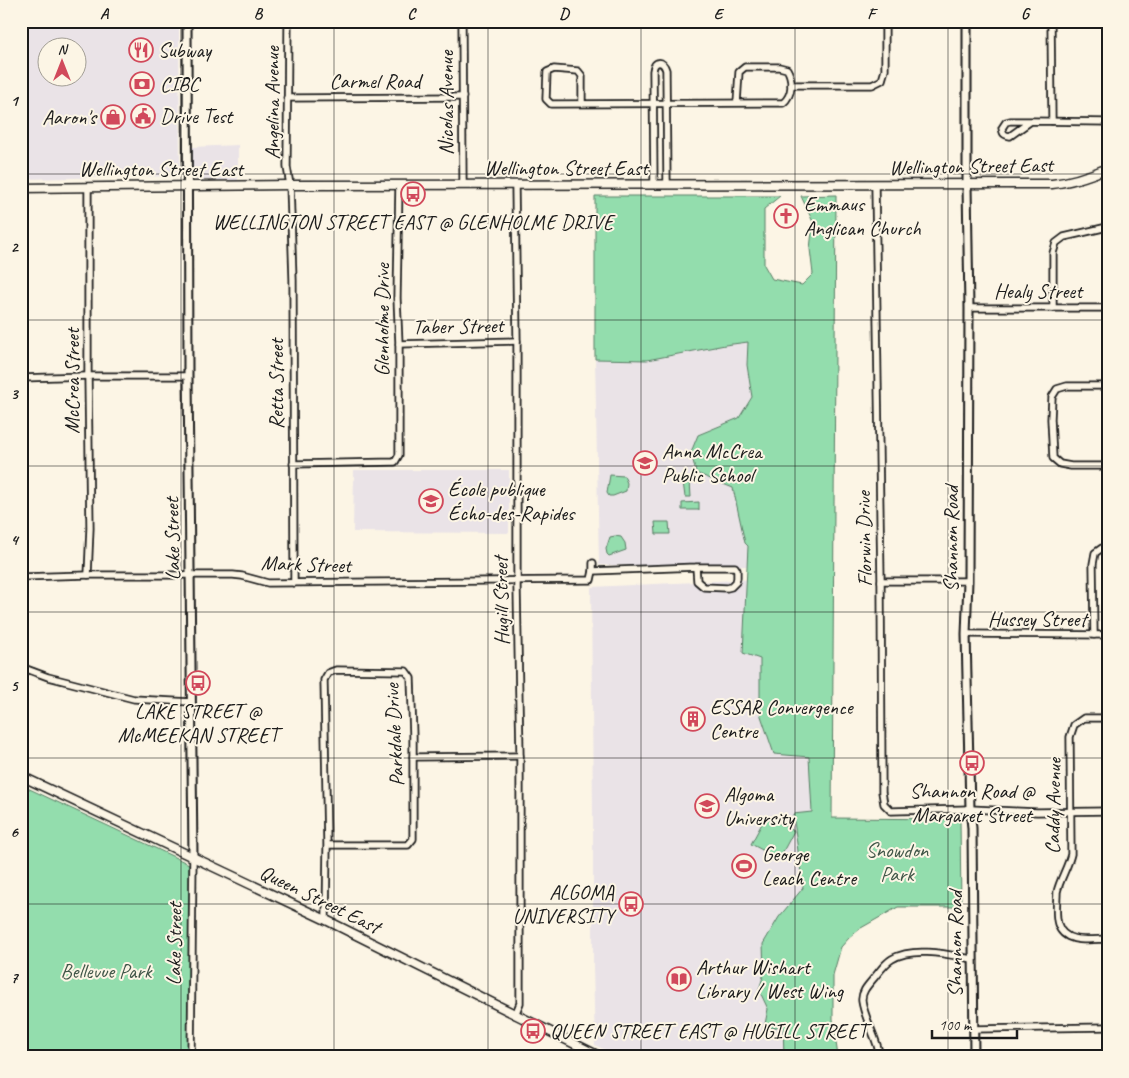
<svg xmlns="http://www.w3.org/2000/svg" width="1129" height="1078" font-family="Caveat,sans-serif">
  <style>
    .built { fill: #eae3e7; fill-rule: evenodd }
    .green { fill: #93ddad; stroke: #587c64 }
    .lines { fill: none; stroke-linecap: round; stroke-linejoin: round }
    .minor-casing { stroke: #1c1c1c; stroke-width: 9 }
    .tertiary-casing { stroke: #1c1c1c; stroke-width: 11 }
    .secondary-casing { stroke: #1c1c1c; stroke-width: 11 }
    .minor { stroke: #fcf5e5; stroke-width: 5.5 }
    .tertiary { stroke: #fcf5e5; stroke-width: 7 }
    .secondary { stroke: #fcf5e5; stroke-width: 8 }
    .grid { fill: none; stroke: #1c1c1c; stroke-width: 1; stroke-opacity: 0.55 }
    .labels { text-anchor: middle; dominant-baseline: central; stroke-width: 4; stroke-linejoin: round; paint-order: stroke }
    .poi-label { font-size: 21px; fill: #1c1c1c; stroke: #fcf5e5; text-anchor: start }
    .street-label { font-size: 21px; fill: #1c1c1c; stroke: #fcf5e5 }
    .park-label { font-size: 21px; fill: #405648; stroke: #fcf5e5 }
    .neatline { fill: none; stroke: #1c1c1c; stroke-width: 2 }
    .grid-label { font-size: 16px; text-anchor: middle; font-weight: bold; fill: #1c1c1c }
  </style>
  <rect width="100%" height="100%" fill="#fcf5e5"/>
  <filter id="ink" filterUnits="userSpaceOnUse"><feTurbulence type="fractalNoise" baseFrequency=".02" numOctaves="2"/><feDisplacementMap in="SourceGraphic" scale="10" xChannelSelector="R" yChannelSelector="G"/><feConvolveMatrix kernelMatrix="1 2 1 2 8 2 1 2 1" color-interpolation-filters="sRGB"/></filter>
  <g filter="url(#ink)">
    <g class="built">
      <path d="M28 21H179L180 176 21 179V25ZM48 48H78V78H48Z"/>
      <polygon points="238,145 238,180 192,180 192,147"/>
      <polygon points="748,342 747,365 752,397 739,418 698,435 696,473 733,488 745,543 748,545 747,566 599,565 595,359 647,360 725,345"/>
      <polygon points="354,470 509,470 509,533 353,532"/>
      <polygon points="823,576 823,1057 619,1057 595,1045 593,967 593,816 591,587"/>
    </g>
    <g class="green">
      <polygon points="836,195 832,818 960,819 961,907 898,907 861,928 849,938 841,947 833,975 833,1019 838,1057 783,1057 784,1055 783,1026 764,1029 768,1009 759,990 764,973 763,944 779,917 803,888 793,814 812,812 809,757 774,754 760,713 760,659 743,653 748,546 745,543 733,488 696,473 691,452 698,435 739,418 752,397 747,365 748,342 725,345 647,360 595,359 595,196 780,196 764,209 764,265 772,279 802,285 813,274 810,249 813,222 801,196"/>
      <polygon points="610,475 624,476 627,483 626,491 613,496 609,496 607,493"/>
      <polygon points="690,481 691,497 685,497 683,482"/>
      <polygon points="699,502 699,510 682,510 682,503"/>
      <polygon points="655,522 669,522 670,534 656,534"/>
      <polygon points="615,536 621,537 625,543 626,550 609,556 607,554 606,549 610,537"/>
      <polygon points="21,785 189,864 193,1057 21,1057"/>
      <polygon points="766,816 794,831 779,859 751,844"/>
    </g>
    <g class="lines">
      <g class="minor-casing">
        <g id="minor">
          <polyline points="288,21 287,167 290,185 293,280 294,583"/>
          <polyline points="462,21 463,185"/>
          <polyline points="1051,21 1052,121"/>
          <polyline points="791,85 872,85 882,80 885,70 885,21"/>
          <polyline points="287,98 463,97"/>
          <path d="M582 103V76L578 71 554 69 547 72 546 99 551 104 783 103C793 95 793 79 787 69L779 67H745L739 72 737 103"/>
          <path d="M1031 121H1010L1006 122 1002 128C1003 134 1004 135 1010 136L1031 121 1108 122"/>
          <polyline points="515,185 517,341 517,587 520,756 520,1003 515,1015"/>
          <path d="M654 185 653 71C654 60 663 60 666 70L667 185"/>
          <polyline points="875,185 881,581 882,792 884,804 891,811 970,809 1037,812 1108,811"/>
          <polyline points="88,187 88,376 90,528 88,575"/>
          <polyline points="969,308 1108,308"/>
          <polyline points="1053,308 1053,253 1056,243 1064,237 1103,228 1108,226"/>
          <polyline points="399,344 517,341"/>
          <polyline points="21,378 88,376 188,376"/>
          <polyline points="1108,386 1067,386 1057,389 1052,397 1051,419 1053,458 1060,464 1071,466 1108,466"/>
          <polyline points="293,464 395,462 399,455 399,344 397,298 399,185"/>
          <polyline points="593,571 696,567 735,567 737,570 737,578 736,582 731,587 727,588 704,587 697,581 696,567"/>
          <polyline points="21,577 88,575 233,575 242,576 268,583 591,580 593,571 593,563"/>
          <polyline points="881,581 968,581"/>
          <polyline points="966,634 1108,635"/>
          <polyline points="1094,635 1093,564 1095,553 1102,548 1108,548"/>
          <polyline points="21,667 48,677 134,699 191,702"/>
          <path d="M1108 718H1084L1074 725 1070 737 1071 854C1068 867 1060 879 1057 892 1057 902 1055 914 1058 924 1064 945 1091 939 1108 939"/>
          <polyline points="413,757 520,756"/>
          <polyline points="326,920 327,845 324,680 328,673 336,670 406,671 411,678 413,736 413,839 408,845 327,845"/>
          <polyline points="973,1029 1108,1027"/>
          <polyline points="191,1057 193,857"/>
          <path d="M880 1057C877 1037 865 1021 862 1001 861 992 868 985 874 978 879 972 885 963 892 959 914 946 950 955 972 959"/>
        </g>
      </g>
      <g class="tertiary-casing">
        <g id="tertiary">
          <polyline points="187,21 188,376 193,857"/>
          <polyline points="967,21 967,185 969,308 968,581 966,634 970,809 972,828 974,1057"/>
        </g>
      </g>
      <g class="secondary-casing">
        <g id="secondary">
          <path d="M21 188 290 185 1052 184C1072 182 1089 176 1108 168"/>
          <polyline points="21,776 326,920 601,1057"/>
        </g>
      </g>
      <use href="#minor" class="minor"/>
      <use href="#tertiary" class="tertiary"/>
      <use href="#secondary" class="secondary"/>
    </g>
  </g>
  <path class="grid" d="M181 21V1057M334 21V1057M488 21V1057M641 21V1057M795 21V1057M948 21V1057M21 174H1108M21 320H1108M21 466H1108M21 612H1108M21 758H1108M21 904H1108"/>
  <defs>
    <g id="restaurant-ring" transform="scale(1.25)"><circle r="9.5" fill="#fcf5e5" stroke="#d1495b" stroke-width="1.5"/><path d="M-5-6h1v4h1v-4h1v4h1v-4h1v5L-1.5 .5V6h-2V.5L-5-1ZM5-6V6H3V1.5H1.5Q1.5-4 5-6Z" fill="#d1495b"/></g>
    <g id="bank-ring" transform="scale(1.25)"><circle r="9.5" fill="#fcf5e5" stroke="#d1495b" stroke-width="1.5"/><path d="M-6-4H6V4H-6ZM0-2.3a2.3 2.3 0 1 0 0 4.6a2.3 2.3 0 1 0 0-4.6Z" fill="#d1495b"/></g>
    <g id="civic-ring" transform="scale(1.25)"><circle r="9.5" fill="#fcf5e5" stroke="#d1495b" stroke-width="1.5"/><path d="M-.6-6.5H3V-4.5H.6V-3L4-1V1h2V6H-6V1h2V-1L-.6-3ZM-1.2 2.5V6h2.4V2.5Z" fill="#d1495b"/></g>
    <g id="shop-ring" transform="scale(1.25)"><circle r="9.5" fill="#fcf5e5" stroke="#d1495b" stroke-width="1.5"/><path d="M-5-2.5h2.3a2.7 3.5 0 0 1 5.4 0H5L5.5 6h-11ZM-1.5-2.5h3a1.5 2.3 0 0 0-3 0Z" fill="#d1495b"/></g>
    <g id="bus-ring" transform="scale(1.25)"><circle r="9.5" fill="#fcf5e5" stroke="#d1495b" stroke-width="1.5"/><path d="M-5-6H5V4H4V6H2V4H-2V6H-4V4H-5ZM-3.5-4V0h7V-4ZM-3.5 1.2v1.5H-2V1.2ZM2 1.2v1.5H3.5V1.2Z" fill="#d1495b"/></g>
    <g id="church-ring" transform="scale(1.25)"><circle r="9.5" fill="#fcf5e5" stroke="#d1495b" stroke-width="1.5"/><path d="M-1.2-6h2.4v3.5h3.3v2.4h-3.3V6h-2.4V-.1h-3.3v-2.4h3.3Z" fill="#d1495b"/></g>
    <g id="school-ring" transform="scale(1.25)"><circle r="9.5" fill="#fcf5e5" stroke="#d1495b" stroke-width="1.5"/><path d="M0-5L7-2L0 1L-7-2ZM-4 1L0 2.5L4 1V4Q0 6-4 4Z" fill="#d1495b"/></g>
    <g id="building-ring" transform="scale(1.25)"><circle r="9.5" fill="#fcf5e5" stroke="#d1495b" stroke-width="1.5"/><path d="M-4-6H4V6H1V3H-1V6H-4ZM-2.5-4.3h1.7v1.8h-1.7ZM.8-4.3h1.7v1.8H.8ZM-2.5-1h1.7V.8h-1.7ZM.8-1h1.7V.8H.8Z" fill="#d1495b"/></g>
    <g id="university-ring" transform="scale(1.25)"><circle r="9.5" fill="#fcf5e5" stroke="#d1495b" stroke-width="1.5"/><path d="M0-5L7-2L0 1L-7-2ZM-4 1L0 2.5L4 1V4Q0 6-4 4Z" fill="#d1495b"/></g>
    <g id="stadium-ring" transform="scale(1.25)"><circle r="9.5" fill="#fcf5e5" stroke="#d1495b" stroke-width="1.5"/><path d="M0-5a6.5 5 0 1 0 0 10a6.5 5 0 1 0 0-10ZM-3.5-1.8h7v3.6h-7Z" fill="#d1495b"/></g>
    <g id="library-ring" transform="scale(1.25)"><circle r="9.5" fill="#fcf5e5" stroke="#d1495b" stroke-width="1.5"/><path d="M-6-4Q-3-5.5-.7-3.5V5Q-3 3-6 4ZM6-4Q3-5.5 .7-3.5V5Q3 3 6 4Z" fill="#d1495b"/></g>
  </defs>
  <g fill-rule="evenodd">
    <use href="#restaurant-ring" x="141" y="50"/>
    <use href="#bank-ring" x="142" y="84"/>
    <use href="#civic-ring" x="143" y="116"/>
    <use href="#shop-ring" x="113" y="117"/>
    <use href="#bus-ring" x="413" y="194"/>
    <use href="#church-ring" x="786" y="216"/>
    <use href="#school-ring" x="645" y="463"/>
    <use href="#school-ring" x="431" y="501"/>
    <use href="#bus-ring" x="198" y="683"/>
    <use href="#building-ring" x="693" y="719"/>
    <use href="#bus-ring" x="972" y="763"/>
    <use href="#university-ring" x="707" y="806"/>
    <use href="#stadium-ring" x="744" y="866"/>
    <use href="#bus-ring" x="631" y="904"/>
    <use href="#library-ring" x="679" y="979"/>
    <use href="#bus-ring" x="533" y="1031"/>
  </g>
  <g class="labels">
    <g class="poi-label">
      <text x="158" y="50">Subway</text>
      <text x="160" y="84">CIBC</text>
      <text x="160" y="116">Drive Test</text>
      <text x="96" y="117" text-anchor="end">Aaron's</text>
      <text x="804" y="204">Emmaus<tspan x="804" dy="24">Anglican Church</tspan></text>
      <text x="413" y="222" text-anchor="middle">WELLINGTON STREET EAST @ GLENHOLME DRIVE</text>
      <text x="662" y="451">Anna McCrea<tspan x="662" dy="24">Public School</tspan></text>
      <text x="448" y="489">École publique<tspan x="448" dy="24">Écho-des-Rapides</tspan></text>
      <text x="710" y="707">ESSAR Convergence<tspan x="710" dy="24">Centre</tspan></text>
      <text x="198" y="711" text-anchor="middle">LAKE STREET @<tspan x="198" dy="24">McMEEKAN STREET</tspan></text>
      <text x="972" y="791" text-anchor="middle">Shannon Road @<tspan x="972" dy="24">Margaret Street</tspan></text>
      <text x="724" y="794">Algoma<tspan x="724" dy="24">University</tspan></text>
      <text x="762" y="854">George<tspan x="762" dy="24">Leach Centre</tspan></text>
      <text x="614" y="892" text-anchor="end">ALGOMA<tspan x="614" dy="24">UNIVERSITY</tspan></text>
      <text x="696" y="967">Arthur Wishart<tspan x="696" dy="24">Library / West Wing</tspan></text>
      <text x="550" y="1031">QUEEN STREET EAST @ HUGILL STREET</text>
    </g>
    <g class="street-label">
      <text x="375" y="81">Carmel Road</text>
      <text transform="translate(272 103) rotate(-90)">Angelina Avenue</text>
      <text transform="translate(446 103) rotate(-90)">Nicolas Avenue</text>
      <text transform="translate(971 166) rotate(-1)">Wellington Street East</text>
      <text x="566" y="168">Wellington Street East</text>
      <text x="161" y="169">Wellington Street East</text>
      <text x="1038" y="291">Healy Street</text>
      <text transform="translate(382 320) rotate(-90)">Glenholme Drive</text>
      <text transform="translate(458 326) rotate(-1)">Taber Street</text>
      <text transform="translate(72 381) rotate(-90)">McCrea Street</text>
      <text transform="translate(276 384) rotate(-90)">Retta Street</text>
      <text transform="translate(172 539) rotate(-91)">Lake Street</text>
      <text transform="translate(864 539) rotate(-91)">Florwin Drive</text>
      <text transform="translate(951 539) rotate(-90)">Shannon Road</text>
      <text transform="translate(306 564) rotate(2)">Mark Street</text>
      <text transform="translate(501 601) rotate(-91)">Hugill Street</text>
      <text x="1037" y="619">Hussey Street</text>
      <text transform="translate(394 735) rotate(-93)">Parkdale Drive</text>
      <text transform="translate(1053 806) rotate(-89)">Caddy Avenue</text>
      <text transform="translate(320 899) rotate(26)">Queen Street East</text>
      <text transform="translate(174 944) rotate(-89)">Lake Street</text>
      <text transform="translate(955 944) rotate(-90)">Shannon Road</text>
    </g>
    <g class="park-label">
      <text x="897" y="850">Snowdon<tspan x="897" dy="24">Park</tspan></text>
      <text x="106" y="971">Bellevue Park</text>
    </g>
  </g>
  <rect width="1129" height="1078" fill="none" stroke="#fcf5e5" stroke-width="55"/>
  <g transform="translate(62 62)"><circle r="24" fill="#fcf5e5" stroke="#a29e95"/>
  <path d="M0-4L9 19L0 12L-9 19Z" fill="#d1495b"/>
  <text y="-8" font-size="14" font-weight="bold" text-anchor="middle" fill="#1c1c1c">N</text>
  </g>
  <path d="M932 1030v8h85v-8" fill="none" stroke="#1c1c1c" stroke-width="2.5"/>
  <text x="939" y="1030" font-size="15" fill="#1c1c1c" stroke="#fcf5e5" stroke-width="4" paint-order="stroke">100 m</text>
  <rect x="28" y="28" width="1074" height="1022" class="neatline"/>
  <g class="grid-label">
    <text x="104" y="19">A</text>
    <text x="258" y="19">B</text>
    <text x="411" y="19">C</text>
    <text x="564" y="19">D</text>
    <text x="718" y="19">E</text>
    <text x="871" y="19">F</text>
    <text x="1025" y="19">G</text>
    <text x="14" y="106">1</text>
    <text x="14" y="252">2</text>
    <text x="14" y="399">3</text>
    <text x="14" y="545">4</text>
    <text x="14" y="691">5</text>
    <text x="14" y="837">6</text>
    <text x="14" y="983">7</text>
  </g>
</svg>
